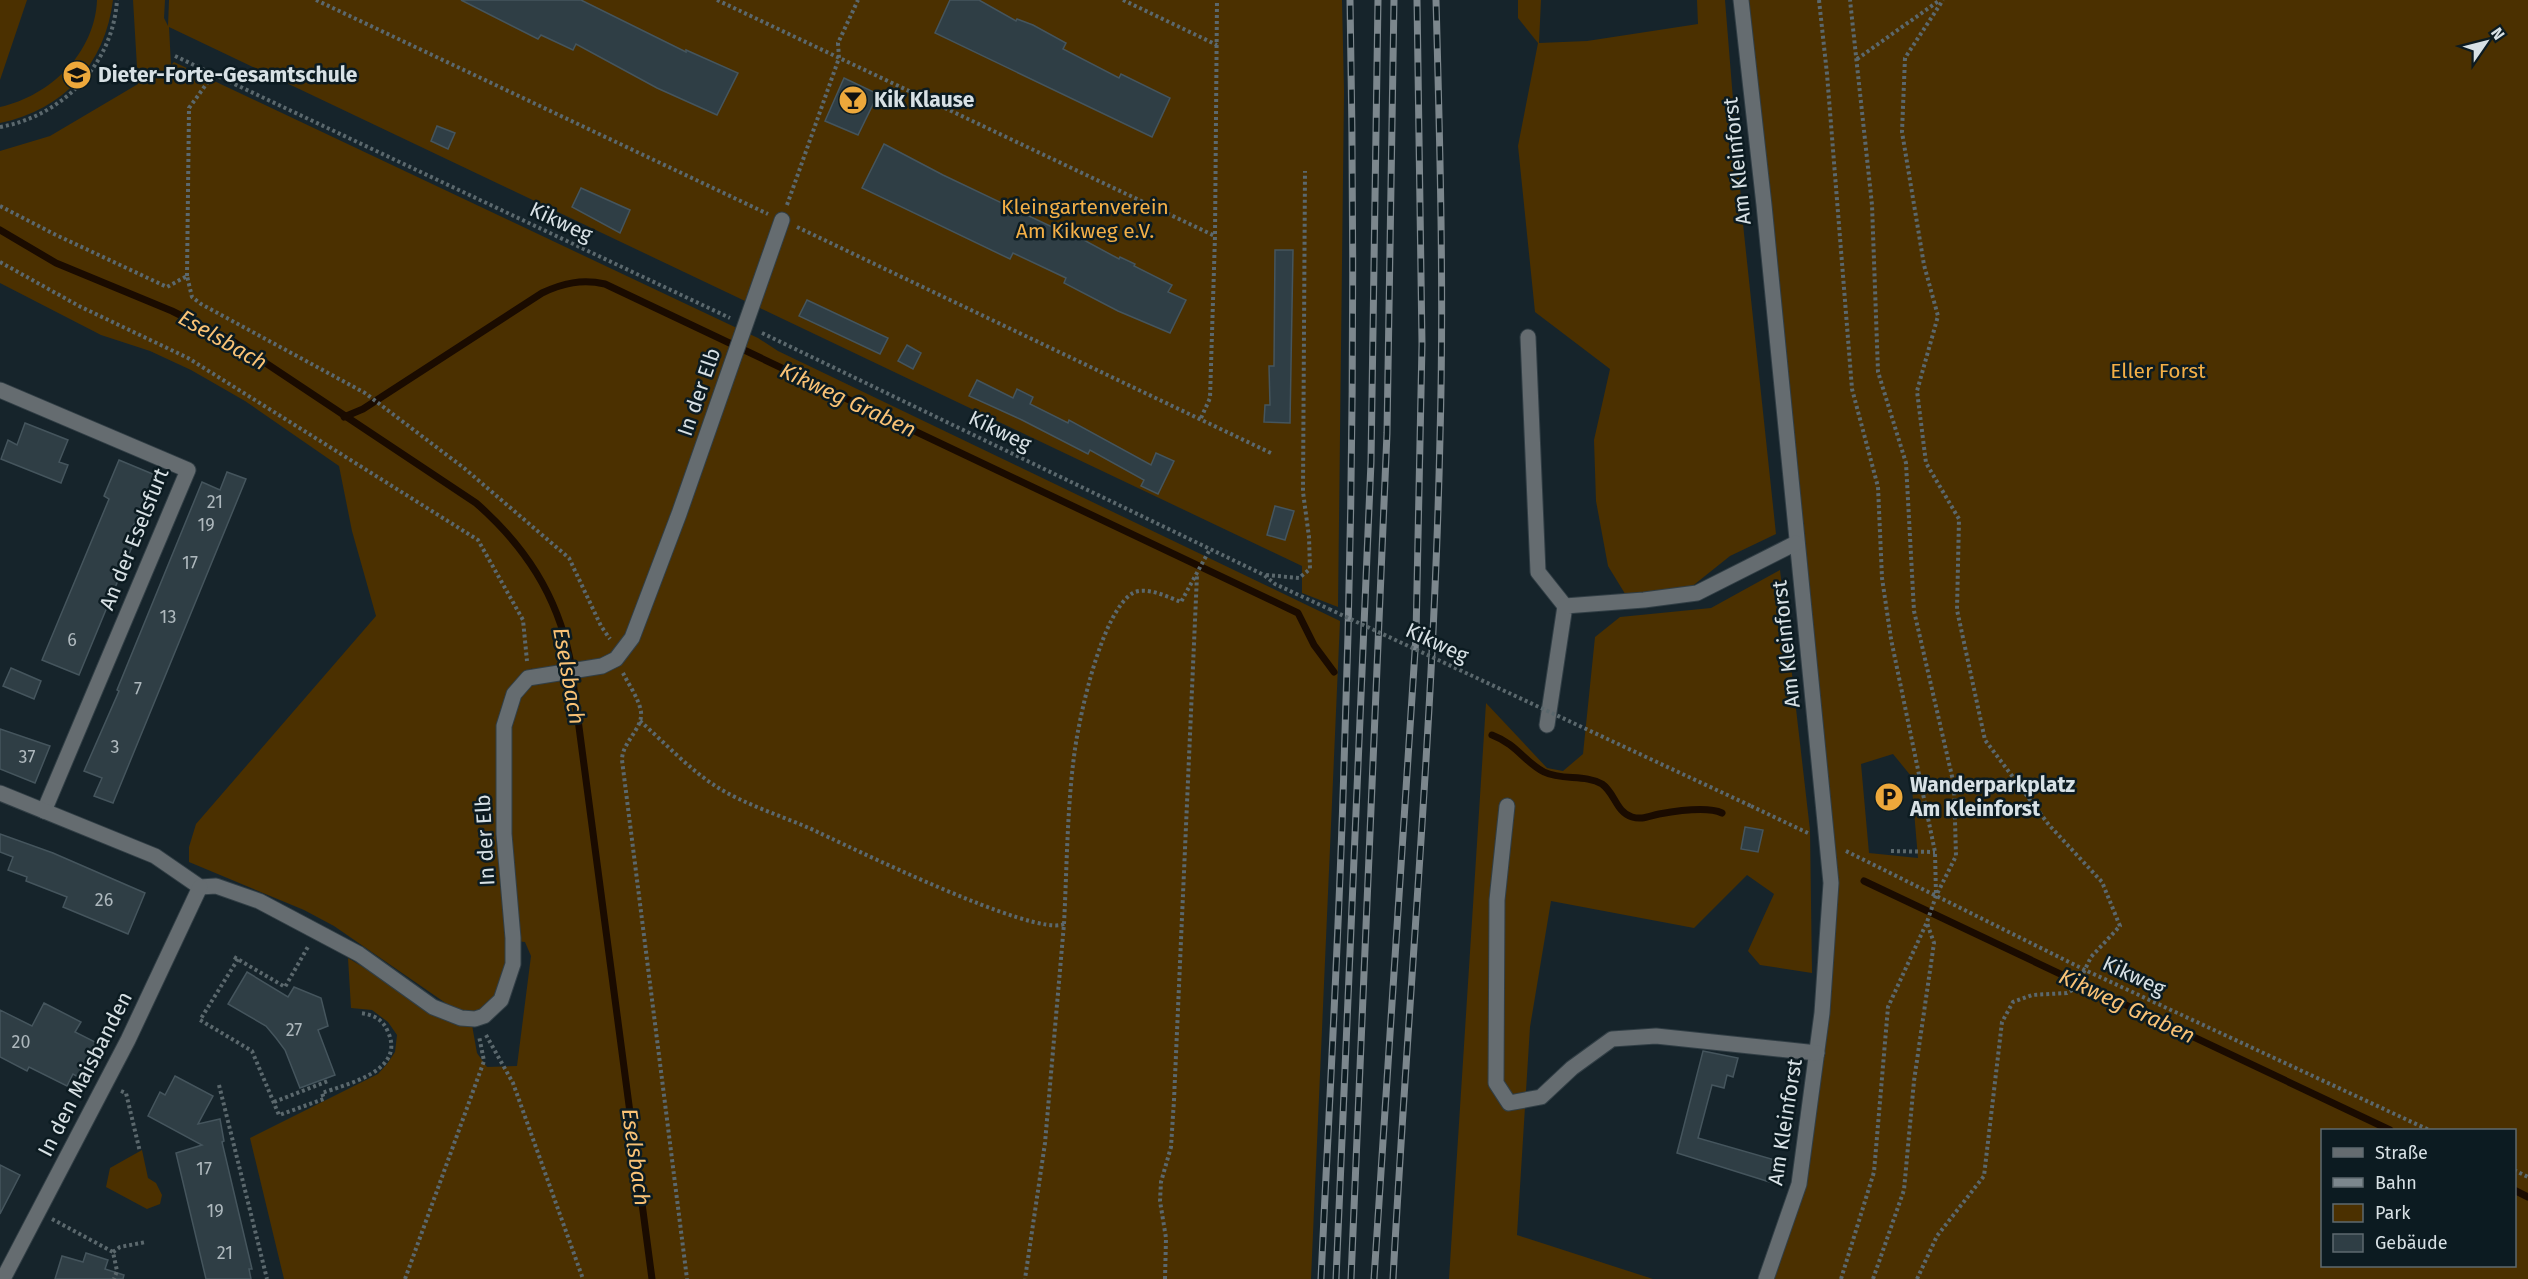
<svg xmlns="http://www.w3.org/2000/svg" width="2528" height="1279" font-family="'Fira Sans',sans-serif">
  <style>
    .green { fill: #4b3000; fill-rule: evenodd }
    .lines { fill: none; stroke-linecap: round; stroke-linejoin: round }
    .stream { stroke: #1a0b00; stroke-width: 7 }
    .building { fill: #2f3e45; stroke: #45555d; stroke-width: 1.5 }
    .minor-casing { stroke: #313e45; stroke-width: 17 }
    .path { stroke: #5b686d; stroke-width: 4; stroke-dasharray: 3 3; stroke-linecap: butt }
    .minor { stroke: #656c70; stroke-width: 15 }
    .rail-casing { stroke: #7c878d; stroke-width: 7 }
    .rail { stroke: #0c1b21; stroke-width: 4.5; stroke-dasharray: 14; stroke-linecap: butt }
    .path-bridge { stroke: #5b686d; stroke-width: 4; stroke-dasharray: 3 3; stroke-linecap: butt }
    .labels { text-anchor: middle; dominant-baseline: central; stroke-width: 5; stroke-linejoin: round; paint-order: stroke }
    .number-label { font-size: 18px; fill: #aeb8bd }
    .poi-label { font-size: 21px; font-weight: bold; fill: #d8e1e5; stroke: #0c1b21; text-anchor: start }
    .street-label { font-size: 21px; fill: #d8e1e5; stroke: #0c1b21 }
    .park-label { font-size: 21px; fill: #f3af46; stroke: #0c1b21 }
    .water-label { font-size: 22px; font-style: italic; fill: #f9c275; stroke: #0c1b21 }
  </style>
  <rect width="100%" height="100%" fill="#16242b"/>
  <g class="green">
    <polygon points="0,0 27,0 0,80"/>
    <path d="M97 0H113C105 64 64 110 0 123V107C50 96 95 53 97 0Z"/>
    <polygon points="133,0 165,0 164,18 168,26 169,0 1342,0 1344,92 1338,607 1302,593 1302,566 169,27 171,65 174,62 758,338 778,351 1340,621 1311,1279 284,1279 250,1138 378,1074 387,1064 395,1052 397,1035 388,1022 372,1010 351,1008 348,958 391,984 472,1025 477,1053 487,1067 517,1066 531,956 525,942 516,941 505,725 515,696 536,681 532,668 513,691 501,724 508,967 495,1002 483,1011 470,1014 447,1004 334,926 304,910 189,862 189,847 196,824 376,616 352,531 339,466 245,401 191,370 150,351 101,335 0,283 0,151 50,136 138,84"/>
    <polygon points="1518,0 1541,0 1539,43 1587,41 1698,24 1697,0 1725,0 1743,224 1776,534 1730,556 1690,588 1627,597 1608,566 1596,501 1594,440 1610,369 1535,312 1518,146 1538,43 1518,18"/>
    <path d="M1746 0H2528V1279H1772L1827 1014 1836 927 1837 871ZM1893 754 1911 776 1918 858 1869 853 1861 764ZM2322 1130H2514V1266H2322Z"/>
    <polygon points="1780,570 1810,830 1812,973 1760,965 1748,951 1774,894 1747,875 1694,928 1551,901 1530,1027 1517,1235 1653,1279 1449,1279 1486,703 1547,768 1563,771 1583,754 1595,637 1620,617 1711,608"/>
    <polygon points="142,1150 148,1178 156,1183 162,1195 160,1204 147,1209 106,1187 110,1168"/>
  </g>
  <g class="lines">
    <g class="stream">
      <path d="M0 230 56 263 172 311 234 342 476 503C525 546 557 595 570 659L652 1279"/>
      <path d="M344 417 363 409 542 293C563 283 582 279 605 284L1298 613 1314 645 1334 672"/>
      <path d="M1492 735C1518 745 1523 761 1544 772 1562 781 1585 774 1602 784 1615 793 1616 812 1632 817 1642 820 1649 816 1659 814 1676 811 1707 806 1722 813"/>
      <polyline points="1864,881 2390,1130"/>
      <polyline points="2514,1190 2528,1197"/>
    </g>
  </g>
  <g class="building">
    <polygon points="461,0 581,0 686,52 686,50 738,73 717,115 657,88 576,44 573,50 541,35 538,39"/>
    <polygon points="950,0 979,0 1016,21 1017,19 1033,25 1066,43 1063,49 1119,78 1121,74 1170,98 1152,137 935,33"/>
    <polygon points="844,78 878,94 858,135 825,121"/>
    <polygon points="437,126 455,133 448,149 431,141"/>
    <polygon points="884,144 943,175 1050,226 1069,232 1119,259 1120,257 1135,264 1134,266 1172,285 1168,292 1186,300 1170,333 1118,311 1064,283 1066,278 1013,253 1010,259 862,188"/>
    <polygon points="581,188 630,210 620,233 572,207"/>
    <polygon points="1275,250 1293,250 1290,423 1264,422 1265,405 1270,405 1269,366 1274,366"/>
    <polygon points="807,300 888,338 880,354 799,316"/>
    <polygon points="907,345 921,353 913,369 898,361"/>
    <polygon points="977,380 1013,398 1017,389 1033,397 1030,404 1068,423 1069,420 1151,465 1156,453 1174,461 1158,494 1141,486 1144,480 1090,450 1088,454 1022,420 969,396"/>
    <polygon points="25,423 68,440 59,462 68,465 61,483 1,459 8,440 17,445"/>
    <polygon points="119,460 155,475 132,529 138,532 79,675 42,660 109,499 104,496"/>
    <polygon points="227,472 246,479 113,803 94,796 102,778 84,771 119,691 117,690 202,482 220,490"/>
    <polygon points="1275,506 1294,511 1285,540 1267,535"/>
    <polygon points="11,668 41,681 34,699 3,686"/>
    <polygon points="0,729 50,746 35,783 0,769"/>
    <polygon points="1745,827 1763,830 1758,852 1741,849"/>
    <polygon points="0,834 53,853 145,893 128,934 63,907 67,897 26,881 27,877 8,870 13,857 0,852"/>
    <polygon points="247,972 288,997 294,987 321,998 328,1026 318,1030 335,1075 300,1088 285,1050 276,1038 266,1026 228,1004"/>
    <polygon points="44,1003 81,1022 75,1032 105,1047 87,1082 73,1074 67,1086 29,1067 27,1071 0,1057 0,1010 32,1026"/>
    <polygon points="1703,1051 1738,1058 1733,1077 1727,1075 1724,1088 1712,1085 1698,1138 1782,1162 1776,1184 1677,1153"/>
    <polygon points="175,1076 213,1096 198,1124 220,1119 224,1141 222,1142 252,1269 249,1269 251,1279 206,1279 176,1153 202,1145 148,1116 160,1092 165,1095"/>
    <polygon points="0,1165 20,1175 0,1214"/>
    <polygon points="86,1253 108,1260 105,1269 124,1275 123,1279 55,1279 62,1256 83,1262"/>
  </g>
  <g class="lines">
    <g class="minor-casing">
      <g id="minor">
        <polyline points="1741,0 1764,205 1831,883 1822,1013 1799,1184 1766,1279"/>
        <polyline points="1528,337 1538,572 1565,606"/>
        <polyline points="0,390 188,470 44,811"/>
        <polyline points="1547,725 1565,606 1644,600 1697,593 1796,543"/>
        <polyline points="0,793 155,856 200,887 216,886 259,901 359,954 433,1007 461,1018 475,1019 484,1016 501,1000 513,964 513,938 504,834 504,726 514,694 528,678 602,666 616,659 632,638 679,514 782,220"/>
        <polyline points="1507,806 1497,900 1496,1083 1509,1103 1541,1097 1572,1068 1612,1039 1656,1036 1817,1053"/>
        <polyline points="3,1279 128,1040 200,887"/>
      </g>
    </g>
    <g class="path">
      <polyline points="316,0 768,214"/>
      <polyline points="717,0 1215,236"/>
      <polyline points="1123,0 1217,45"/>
      <polyline points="1819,0 1827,74 1852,389 1878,487 1882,578 1891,639 1935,852 1936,895"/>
      <polyline points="175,56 730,318"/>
      <polyline points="1857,59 1940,0"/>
      <path d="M0 127C63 116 113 64 117 0"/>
      <polyline points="787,205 839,58 838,43 858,0"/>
      <polyline points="0,206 54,234 167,287 187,276 192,297 201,304 365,393 464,468 569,558 601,626 610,639"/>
      <polyline points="797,227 1273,454"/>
      <polyline points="0,262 79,306 188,358 478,540 523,620 527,661"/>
      <polyline points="187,276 189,108 213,75"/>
      <polyline points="762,333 1264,575 1275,584 1329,609"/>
      <polyline points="1201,418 1210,398 1215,236 1217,0"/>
      <polyline points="1266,575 1299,578 1310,569 1309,537 1303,492 1305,171"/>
      <path d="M623 673C629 685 639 699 641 712 643 729 622 742 622 760L687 1279"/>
      <path d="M640 721C664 742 690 770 717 787 744 804 779 815 809 828 846 845 1035 938 1064 924L1045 1143 1025 1279"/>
      <polyline points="1751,806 1810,834"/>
      <polyline points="1846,851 2085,970 2429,1130"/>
      <polyline points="1891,851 1935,852"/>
      <path d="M1064 924C1067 867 1067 805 1075 749 1080 714 1102 611 1133 593 1146 586 1168 597 1181 602L1210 549"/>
      <polyline points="234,957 285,987 309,945"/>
      <path d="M238 959 200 1020 252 1051 279 1115 324 1099 322 1093C347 1084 406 1071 388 1032 383 1019 372 1014 359 1013"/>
      <polyline points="486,1035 513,1083 583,1279"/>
      <polyline points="219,1085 267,1279"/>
      <polyline points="121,1091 126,1093 140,1152"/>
      <polyline points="274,1102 328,1081"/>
      <polyline points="2514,1170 2528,1177"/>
      <polyline points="52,1219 113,1252 117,1271 114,1279"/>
      <polyline points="113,1252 120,1247 146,1242"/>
      <polyline points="405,1279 484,1061 479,1036"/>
      <polyline points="1165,1279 1166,1238 1160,1201 1161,1182 1171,1147 1174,1100 1197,575"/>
      <polyline points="1841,1279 1874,1172 1888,1007 1927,922 1936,896 1956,856 1954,785 1914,611 1906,463 1878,372 1872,205 1850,0"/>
      <polyline points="1873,1279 1904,1190 1914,1081 1934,943 1927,923"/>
      <polyline points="1917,1279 1937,1236 1984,1176 2002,1022 2013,1002 2032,995 2067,993 2076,988 2091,957 2120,926 2102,882 2049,825 1985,740 1957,610 1959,519 1926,463 1917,391 1938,316 1924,265 1902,132 1905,58 1943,0"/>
    </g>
    <use href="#minor" class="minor"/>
    <g class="rail-casing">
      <g id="rail">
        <path d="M1321 1279C1329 1108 1339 936 1344 765 1353 510 1355 255 1350 0"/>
        <polyline points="1336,1279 1371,462 1378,0"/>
        <polyline points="1351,1279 1387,433 1394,0"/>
        <polyline points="1374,1279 1416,636 1422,344 1417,0"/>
        <path d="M1393 1279C1408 999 1434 718 1440 437 1444 292 1440 146 1436 0"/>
      </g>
    </g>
    <use href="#rail" class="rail"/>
    <polyline class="path-bridge" points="1329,609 1751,806"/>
  </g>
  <defs>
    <g id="school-disc" transform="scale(1.5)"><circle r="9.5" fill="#eda83b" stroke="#0c1b21"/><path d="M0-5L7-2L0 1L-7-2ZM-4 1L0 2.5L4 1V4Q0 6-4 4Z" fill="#111"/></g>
    <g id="bar-disc" transform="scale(1.5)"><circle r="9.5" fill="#eda83b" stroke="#0c1b21"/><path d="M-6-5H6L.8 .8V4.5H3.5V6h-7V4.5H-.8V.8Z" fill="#111"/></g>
    <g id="parking-disc" transform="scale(1.5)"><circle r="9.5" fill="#eda83b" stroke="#0c1b21"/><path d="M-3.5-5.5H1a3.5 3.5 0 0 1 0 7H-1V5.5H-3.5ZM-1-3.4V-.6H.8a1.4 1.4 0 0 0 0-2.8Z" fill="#111"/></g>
  </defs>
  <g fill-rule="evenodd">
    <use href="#school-disc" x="77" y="75"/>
    <use href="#bar-disc" x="853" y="100"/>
    <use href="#parking-disc" x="1889" y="797"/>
  </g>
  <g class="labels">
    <g class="number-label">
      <text x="215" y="502">21</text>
      <text x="206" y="525">19</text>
      <text x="190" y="563">17</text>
      <text x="168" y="617">13</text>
      <text x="72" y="640">6</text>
      <text x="138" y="689">7</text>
      <text x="115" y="747">3</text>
      <text x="27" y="757">37</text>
      <text x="104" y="900">26</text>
      <text x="294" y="1030">27</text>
      <text x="21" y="1042">20</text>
      <text x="204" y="1169">17</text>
      <text x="215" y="1211">19</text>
      <text x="225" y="1253">21</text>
    </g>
    <g class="poi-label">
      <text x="98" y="75">Dieter-Forte-Gesamtschule</text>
      <text x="874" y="100">Kik Klause</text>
      <text x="1910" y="785">Wanderparkplatz<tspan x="1910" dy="24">Am Kleinforst</tspan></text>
    </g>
    <g class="street-label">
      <text transform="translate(1737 161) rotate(-96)">Am Kleinforst</text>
      <text transform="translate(561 222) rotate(25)">Kikweg</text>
      <text transform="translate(699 392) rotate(-71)">In der Elb</text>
      <text transform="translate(1000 431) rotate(26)">Kikweg</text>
      <text transform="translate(134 539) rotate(-68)">An der Eselsfurt</text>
      <text transform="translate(1437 643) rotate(25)">Kikweg</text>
      <text transform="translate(1786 644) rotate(-96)">Am Kleinforst</text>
      <text transform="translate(485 840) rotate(-93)">In der Elb</text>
      <text transform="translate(2134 976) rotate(25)">Kikweg</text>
      <text transform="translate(85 1074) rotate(-63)">In den Maisbanden</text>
      <text transform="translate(1785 1122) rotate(-81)">Am Kleinforst</text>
    </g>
    <g class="park-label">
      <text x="1085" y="207">Kleingartenverein<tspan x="1085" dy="24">Am Kikweg e.V.</tspan></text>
      <text x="2158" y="371">Eller Forst</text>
    </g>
    <g class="water-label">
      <text transform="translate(223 340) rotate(30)">Eselsbach</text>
      <text transform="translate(848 400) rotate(25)">Kikweg Graben</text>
      <text transform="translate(569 676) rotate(80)">Eselsbach</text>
      <text transform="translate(2127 1006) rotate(25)">Kikweg Graben</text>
      <text transform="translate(636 1157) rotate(82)">Eselsbach</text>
    </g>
  </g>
  <rect x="2321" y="1129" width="195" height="138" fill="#0c1b21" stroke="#5e6a6f" stroke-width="1.5"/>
  <rect x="2333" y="1148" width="30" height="9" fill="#656c70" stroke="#5e6a6f" stroke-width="1.5"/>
  <text x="2375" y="1159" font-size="18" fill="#d8e1e5">Straße</text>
  <rect x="2333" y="1178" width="30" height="9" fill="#7c878d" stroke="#5e6a6f" stroke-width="1.5"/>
  <text x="2375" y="1189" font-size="18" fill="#d8e1e5">Bahn</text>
  <rect x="2333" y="1204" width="30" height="18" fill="#4b3000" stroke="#5e6a6f" stroke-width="1.5"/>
  <text x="2375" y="1219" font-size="18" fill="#d8e1e5">Park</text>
  <rect x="2333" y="1234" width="30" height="18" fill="#2f3e45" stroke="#5e6a6f" stroke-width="1.5"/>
  <text x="2375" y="1249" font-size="18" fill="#d8e1e5">Gebäude</text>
  <g transform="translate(2486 42) rotate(55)" stroke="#0c1b21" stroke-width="4.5" paint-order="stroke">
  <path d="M0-4.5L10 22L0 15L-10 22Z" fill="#d8e1e5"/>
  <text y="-9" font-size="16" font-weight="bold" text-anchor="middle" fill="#d8e1e5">N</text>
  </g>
</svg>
